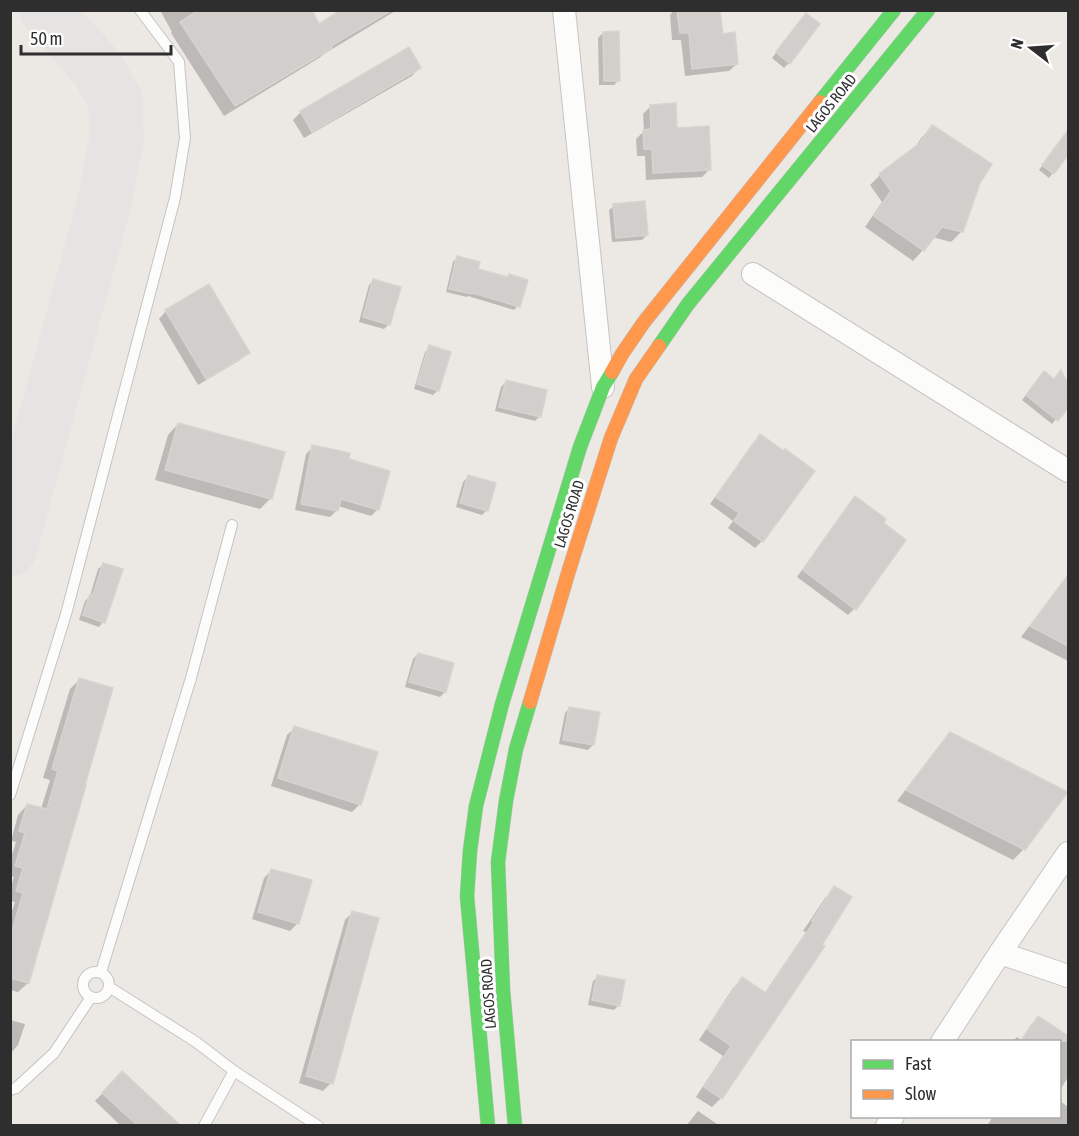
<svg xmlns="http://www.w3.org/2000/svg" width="1079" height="1136" font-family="'Asap Condensed',sans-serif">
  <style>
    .shadow { fill: #0003 }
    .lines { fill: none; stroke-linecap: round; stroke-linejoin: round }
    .taxiway { stroke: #e6e4e2; stroke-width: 54 }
    .building { fill: #d1cecb; stroke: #d7d4d0; stroke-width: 1.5 }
    .lane-casing { stroke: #c5c4c5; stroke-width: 12 }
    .street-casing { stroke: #c5c4c5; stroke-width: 24 }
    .fast-casing { stroke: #c5c4c5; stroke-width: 15 }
    .slow-casing { stroke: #c5c4c5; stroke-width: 15 }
    .lane { stroke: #fcfcfb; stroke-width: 10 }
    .street { stroke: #fcfcfb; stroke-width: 22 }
    .fast { stroke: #63d668; stroke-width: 14 }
    .slow { stroke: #ff974d; stroke-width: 14 }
    .labels { text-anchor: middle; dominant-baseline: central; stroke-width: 6; stroke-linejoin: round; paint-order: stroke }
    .street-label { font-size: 15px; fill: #2e2e2e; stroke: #fff }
  </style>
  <rect width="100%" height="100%" fill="#ece8e4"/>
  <g class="shadow">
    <polygon points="160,10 310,10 318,26 344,10 397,10 324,54 319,58 224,116 171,33 172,32"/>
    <polygon points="674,10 719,10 721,35 737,64 729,71 685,76 681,40 672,40 670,15"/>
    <polygon points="802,19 789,63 784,68 772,58"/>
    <polygon points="603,33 619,80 614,85 599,85 598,38"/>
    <polygon points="419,68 412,76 304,138 293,120 301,112"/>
    <polygon points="651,106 676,129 710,169 702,177 646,180 645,156 637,156 636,139 644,131 643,114"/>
    <polygon points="932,127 979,183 961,232 951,242 932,237 923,250 913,261 865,227 882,202 870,185 880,175 914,149 922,137"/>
    <polygon points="1068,132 1068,153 1049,178 1039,170"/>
    <polygon points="614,206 647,235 642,240 612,242 609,210"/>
    <polygon points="457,258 477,270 518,306 514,310 468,296 467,297 446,292 453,262"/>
    <polygon points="373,281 389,324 384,329 359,322 369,285"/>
    <polygon points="166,311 248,352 240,360 198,385 159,319"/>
    <polygon points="430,347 438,390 433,395 414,389 425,352"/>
    <polygon points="1061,373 1068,388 1068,405 1052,424 1022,400 1040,378 1054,380"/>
    <polygon points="506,382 540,416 535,421 495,411 501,387"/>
    <polygon points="178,424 283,453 270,499 260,509 155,480 168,435"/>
    <polygon points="760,436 813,471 762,541 755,548 728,528 733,521 710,504 753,443"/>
    <polygon points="313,447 347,460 378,509 371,516 338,506 337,510 330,517 295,510 306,454"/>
    <polygon points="468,477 487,510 482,515 456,507 463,482"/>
    <polygon points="855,498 854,609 848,615 797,577 848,505"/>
    <polygon points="103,565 103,622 99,627 79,620 85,601 90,596 98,569"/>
    <polygon points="1068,575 1068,661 1021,637"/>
    <polygon points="418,654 452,664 445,692 440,697 405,687 413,659"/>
    <polygon points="79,680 28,983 18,992 10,990 10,917 15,902 10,901 10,890 14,877 10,876 10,861 16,842 11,841 18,815 27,805 41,809 50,780 43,778 70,689"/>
    <polygon points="570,708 593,745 588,750 559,744 565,713"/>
    <polygon points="295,728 360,804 352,812 271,786 287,735"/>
    <polygon points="951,734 1024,849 1013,860 897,801 940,745"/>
    <polygon points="272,870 298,923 290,931 252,919 264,878"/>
    <polygon points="834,888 721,1098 712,1107 696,1097 723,1056 699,1040 733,988 742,979 764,994 806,932 803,931 825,898"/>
    <polygon points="353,912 331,1083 323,1091 299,1083 345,920"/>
    <polygon points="598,976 619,1005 614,1010 588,1005 593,981"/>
    <polygon points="1038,1018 1068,1037 1068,1077 1060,1090 1060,1042 1012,1042 1017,1037 1021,1040 1030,1026"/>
    <polygon points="10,1020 25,1024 18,1045 11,1053"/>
    <polygon points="115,1080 171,1119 166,1126 121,1126 95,1101"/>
    <polygon points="1060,1101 1068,1107 1068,1126 987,1126 993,1116 1060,1116"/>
    <polygon points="698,1111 720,1126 686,1126"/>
  </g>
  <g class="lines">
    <polyline class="taxiway" points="10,549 104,204 117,137 115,98 96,67 46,10"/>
  </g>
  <g class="building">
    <polygon points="199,10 312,10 319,24 341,10 392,10 331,46 332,48 235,106 180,22"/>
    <polygon points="677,10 720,10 723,34 735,32 738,64 692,69 689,33 680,33"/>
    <polygon points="806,13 820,24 790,64 776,52"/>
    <polygon points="619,31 620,81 604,81 603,32"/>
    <polygon points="409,47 421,68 312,132 300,111"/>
    <polygon points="676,103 677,128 709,126 711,170 653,173 652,149 644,149 643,130 651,129 650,105"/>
    <polygon points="932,125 992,164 980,183 963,232 942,227 924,251 874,216 891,191 879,174 920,143"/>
    <polygon points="1068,130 1068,155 1054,174 1042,165"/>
    <polygon points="645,201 648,235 616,238 613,204"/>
    <polygon points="457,256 480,262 478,269 508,277 509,274 528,280 520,307 473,293 472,294 449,289"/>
    <polygon points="373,279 401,287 390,325 363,317"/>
    <polygon points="209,284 250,353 206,379 165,310"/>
    <polygon points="429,345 451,352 439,391 417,384"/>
    <polygon points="1061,370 1068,384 1068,408 1058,421 1026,395 1044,371 1054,379"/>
    <polygon points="506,380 547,390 541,417 499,407"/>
    <polygon points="178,423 285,452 272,499 165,470"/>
    <polygon points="760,434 784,451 785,449 815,471 763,542 734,521 739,513 716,497"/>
    <polygon points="312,445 350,453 349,459 390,471 379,510 341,499 338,511 301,504"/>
    <polygon points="468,475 496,483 488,511 460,503"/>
    <polygon points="855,496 886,519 884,523 906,540 856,610 803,570"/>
    <polygon points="103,563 123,569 105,623 83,615 90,594 93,595"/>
    <polygon points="1068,575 1068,646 1030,626"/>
    <polygon points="418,653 454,663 446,692 409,682"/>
    <polygon points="79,678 113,688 85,785 86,785 29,983 10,978 10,938 23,893 16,891 23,868 15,866 25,833 19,831 27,804 47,809 58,771 52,769"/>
    <polygon points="569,707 600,712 594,745 563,740"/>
    <polygon points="294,726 378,752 361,805 278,778"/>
    <polygon points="950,732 1068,792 1025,850 906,790"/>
    <polygon points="271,869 312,880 299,924 258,912"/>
    <polygon points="834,886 852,897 822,945 825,946 722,1099 704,1087 731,1046 707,1029 742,977 766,993 814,922 812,921"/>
    <polygon points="352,911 379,918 333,1084 306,1076"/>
    <polygon points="597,975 625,980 620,1006 592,1000"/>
    <polygon points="1038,1016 1068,1036 1068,1041 1021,1041"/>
    <polygon points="122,1071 180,1125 137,1125 102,1093"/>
  </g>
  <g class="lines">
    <g class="lane-casing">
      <g id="lane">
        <polyline points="10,795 66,614 175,198 185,138 179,62 140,10"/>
        <polyline points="101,972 191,678 232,525"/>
        <circle cx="96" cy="985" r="13"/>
        <polyline points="109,987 196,1042 234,1071 318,1126"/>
        <polyline points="10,1090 16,1088 54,1053 91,997"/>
        <polyline points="204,1126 234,1071"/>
      </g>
    </g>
    <g class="street-casing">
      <g id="street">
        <polyline points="564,10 603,387"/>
        <polyline points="753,274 1068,471"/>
        <polyline points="1000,953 1068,976"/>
        <polyline points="942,1042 1000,953 1068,853"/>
        <polyline points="887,1126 893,1116"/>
      </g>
    </g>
    <g class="fast-casing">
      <g id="fast">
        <polyline points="820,102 894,10"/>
        <polyline points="659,346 688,304 928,10"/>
        <polyline points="488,1126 467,896 470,851 476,806 502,704 580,447 603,387 612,372"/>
        <polyline points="515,1126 503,990 498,862 506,801 516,749 530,702"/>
      </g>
    </g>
    <g class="slow-casing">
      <g id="slow">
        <polyline points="612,372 622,354 644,322 820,102"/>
        <polyline points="530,702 569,570 611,438 636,379 659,346"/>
      </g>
    </g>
    <use href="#lane" class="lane"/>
    <use href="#street" class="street"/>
    <use href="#fast" class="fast"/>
    <use href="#slow" class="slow"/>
  </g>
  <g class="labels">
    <g class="street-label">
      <text transform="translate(831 103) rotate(-51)">LAGOS ROAD</text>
      <text transform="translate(569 514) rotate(-73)">LAGOS ROAD</text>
      <text transform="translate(488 994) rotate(-94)">LAGOS ROAD</text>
    </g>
  </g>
  <rect width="1079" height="1136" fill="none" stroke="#2e2e2e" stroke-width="24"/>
  <rect x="851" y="1040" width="210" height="78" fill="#ffffff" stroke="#ababab" stroke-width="1.5"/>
  <rect x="863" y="1060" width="30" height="9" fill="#63d668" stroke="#ababab" stroke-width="1.5"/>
  <text x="905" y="1070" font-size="18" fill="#2e2e2e">Fast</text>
  <rect x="863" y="1090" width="30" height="9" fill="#ff974d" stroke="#ababab" stroke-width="1.5"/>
  <text x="905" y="1100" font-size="18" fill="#2e2e2e">Slow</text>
  <g transform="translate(1031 48) rotate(287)" stroke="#ffffff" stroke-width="4.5" paint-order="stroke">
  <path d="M0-4.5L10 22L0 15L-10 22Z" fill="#2e2e2e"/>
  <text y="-9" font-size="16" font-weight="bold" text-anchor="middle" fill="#2e2e2e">N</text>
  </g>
  <path d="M21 45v9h150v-9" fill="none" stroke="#2e2e2e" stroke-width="3"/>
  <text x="30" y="45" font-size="18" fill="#2e2e2e" stroke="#ffffff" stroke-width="4.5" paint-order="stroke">50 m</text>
</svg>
